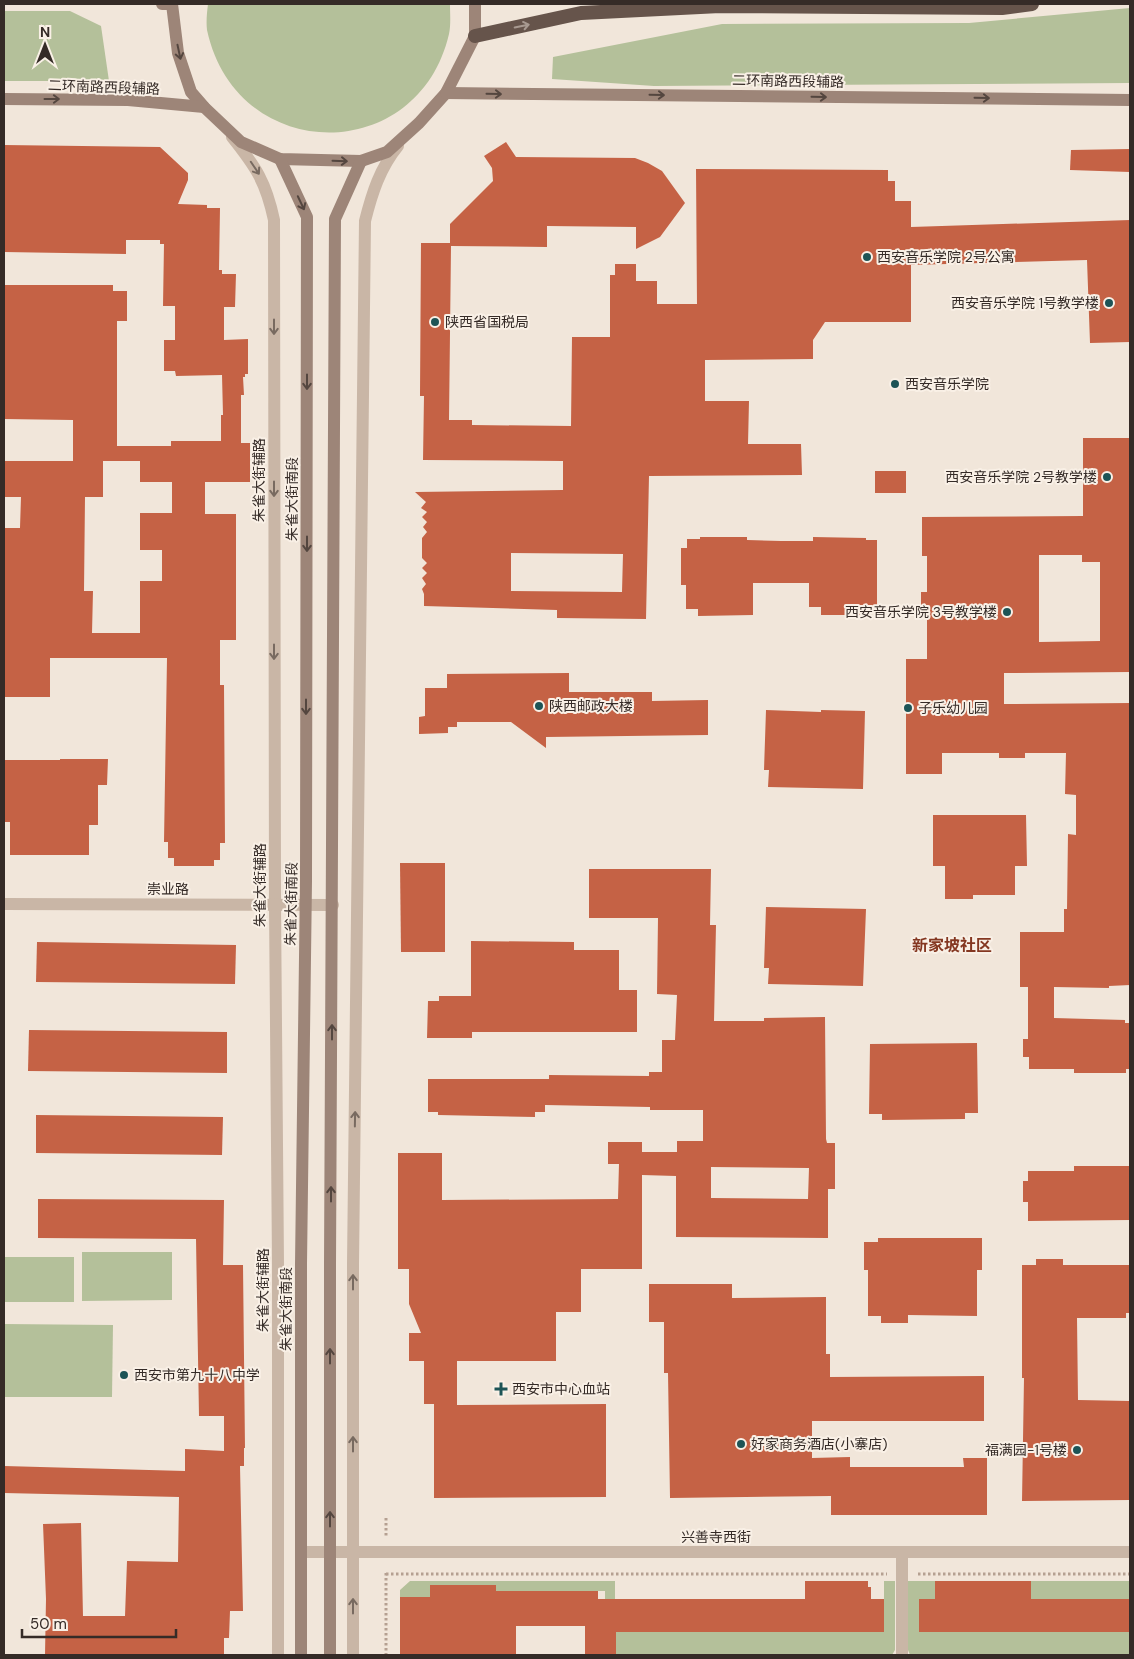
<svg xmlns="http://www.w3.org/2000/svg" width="1134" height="1659" font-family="'DM Sans','Noto Sans SC',sans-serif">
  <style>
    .green { fill: #b4c09a }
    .building { fill: #c56245; fill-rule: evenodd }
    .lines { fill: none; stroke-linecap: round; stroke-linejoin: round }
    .path { stroke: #b5a091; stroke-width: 3; stroke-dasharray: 2.5 2.5; stroke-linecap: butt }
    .minor { stroke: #c9b6a6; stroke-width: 12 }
    .tertiary { stroke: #c9b6a6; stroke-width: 12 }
    .secondary { stroke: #9d8578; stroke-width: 12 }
    .trunk { stroke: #66544b; stroke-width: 14 }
    .oneway { stroke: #a89a91 }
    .oneway2 { stroke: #54463f }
    .oneway3 { stroke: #786a60 }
    .poi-dot { fill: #1d5456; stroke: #f9f0e6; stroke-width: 2 }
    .labels { text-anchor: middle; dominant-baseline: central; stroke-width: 4; stroke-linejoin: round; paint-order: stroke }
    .street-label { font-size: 14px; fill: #352b27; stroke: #f9f0e6 }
    .poi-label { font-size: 14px; fill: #352b27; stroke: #f9f0e6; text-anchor: start }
    .quarter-label { font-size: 16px; font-weight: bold; fill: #843721; stroke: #f9f0e6 }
  </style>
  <rect width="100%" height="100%" fill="#f1e6da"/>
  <g class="green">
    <path d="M208 4H450C450 13 451 25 449 34 418 167 236 165 207 30 206 22 207 12 208 4Z"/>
    <polygon points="1130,8 1130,83 654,86 552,79 553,57 722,24 969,23"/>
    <polygon points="4,11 70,11 101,26 109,81 4,81"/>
    <polygon points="82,1252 172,1252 172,1300 82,1301"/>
    <rect x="4" y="1257" width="70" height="45"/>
    <polygon points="4,1324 113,1325 112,1397 4,1397"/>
    <polygon points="410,1581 615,1581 615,1631 671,1632 671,1599 696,1599 697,1632 752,1631 752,1599 778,1599 778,1631 884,1631 884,1581 895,1581 895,1650 892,1655 605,1655 605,1591 496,1591 495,1585 431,1585 430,1597 400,1597 400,1590"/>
    <polygon points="907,1581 935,1581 935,1599 919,1599 919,1632 1031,1581 1130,1581 1130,1599 1050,1599 1050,1631 1130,1632 1130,1655 910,1655 908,1650"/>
  </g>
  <g class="building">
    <path d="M506 142 516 157 635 158 648 163 662 171 685 203 660 237 636 249V227L547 226V247L451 246 449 420H472V425L571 426 572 337H610V275H615V264H636V281H657V304H697L696 169 888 170V181H895V201H911V227L1130 220V342L1090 343 1087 260 911 265V322H825L813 340V359L705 360V401H749L748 444H801L802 475 649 476 646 619 557 618V610L424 606V594L422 589 426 584 422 578 427 573 422 568 427 563 422 558V538L427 532 423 527 427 522 422 517 427 512 421 508 426 502 415 492 563 490V461L423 460 424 396H420L421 243H450V224L493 181 492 168 484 156ZM511 553 623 554 622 592 511 591Z"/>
    <path d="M4 145 160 147 188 173V180L178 204 207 205V208H220L219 270H222V274H236L235 307H224V340L248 339V374H245V377H243L244 395H241V443H250V482H205V514H236V640H220V685H224L225 843H220V860H214V866H174V858H168V842H164L167 658H50V697H4V528H20L21 497H4V461H73V420L4 419V285H113V291H127V321H117V446H171V441H221V415H223L222 375 176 376 175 371H164V340H175V306H163L164 244H160V240H126V254L4 252ZM103 461H140V482H172V513H140V550H162V581H140V633H92L93 591H84L85 497H103Z"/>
    <polygon points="1130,149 1130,172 1070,170 1071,150"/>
    <path d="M1083 438H1130V672L1004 673V704L1130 703V985L1109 986V988L1054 987V1018L1125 1020V1023H1130V1069H1126V1073H1074V1069H1029V1057H1023V1039H1028V987H1020V932H1064V909H1067L1068 834 1076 835V795L1065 794 1066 753H1025V758H999V753H942V774H906V659H927V611H921V592H927V556H922V517L1083 516ZM1039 555H1082V562H1100V641L1039 642Z"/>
    <rect x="875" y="471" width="31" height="22"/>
    <polygon points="700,537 747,537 747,540 781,541 813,541 813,537 866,538 866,540 877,540 877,608 865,608 865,615 821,615 821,607 809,607 809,583 753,583 753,615 698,616 698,609 686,609 686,585 681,585 681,548 687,548 687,539 700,539"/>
    <polygon points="569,673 569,692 652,692 652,701 708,700 708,735 546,737 546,748 511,722 457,722 457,727 448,727 448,733 419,734 419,717 425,716 425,688 447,688 447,674"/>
    <polygon points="766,710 821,712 821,710 865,711 863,789 768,787 769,770 764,770"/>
    <polygon points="60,759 108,759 107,785 98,785 98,825 89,825 89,855 10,855 10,822 4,822 4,760 60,760"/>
    <polygon points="933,815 1026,815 1027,866 1015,866 1015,895 973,895 973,899 945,899 945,866 933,866"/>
    <polygon points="400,863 445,863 445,952 401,952"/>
    <path d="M589 869H711L710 925H716L714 1021H764V1018L825 1017 826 1139 827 1143H835V1189H828V1238L676 1237V1176L642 1175V1269H581V1312H556V1361H457V1405L606 1404V1497L434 1498V1404H424V1361H409V1333H421L409 1304V1269H398V1153H442V1200L618 1199 619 1164H608V1142H642V1152H677V1141H703V1110H650V1107L545 1105V1112H535V1117L438 1115V1112H428V1079H549V1075L649 1076V1072H662V1040H675L677 995 657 994 658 918H589ZM711 1167 809 1168 808 1199 711 1198Z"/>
    <polygon points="766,907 866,909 863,986 768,984 769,968 764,968"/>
    <polygon points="471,941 574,942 574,950 619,950 619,990 637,990 637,1032 472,1032 472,1038 427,1038 428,1001 439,1001 439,996 471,996"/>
    <polygon points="37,942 236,945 235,984 36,982"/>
    <polygon points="29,1030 227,1032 227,1073 28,1071"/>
    <polygon points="977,1043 978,1113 965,1113 965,1119 882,1120 882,1114 869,1114 870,1044"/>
    <polygon points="36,1115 223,1117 222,1155 36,1153"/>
    <polygon points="1074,1166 1130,1166 1130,1220 1028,1221 1028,1202 1023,1202 1023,1181 1028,1181 1028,1171 1074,1171"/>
    <polygon points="38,1199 224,1200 223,1265 243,1265 245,1448 244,1448 244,1466 240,1466 243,1611 230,1611 229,1638 224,1638 224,1655 45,1655 46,1599 43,1524 81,1523 83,1616 125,1616 127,1561 178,1562 179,1497 4,1493 4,1466 185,1471 185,1449 224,1451 224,1416 199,1416 196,1239 38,1238"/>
    <polygon points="878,1238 982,1238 982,1270 977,1270 977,1316 908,1315 908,1323 881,1323 881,1316 868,1316 868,1270 864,1270 864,1242 878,1242"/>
    <polygon points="1036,1259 1063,1259 1063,1265 1130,1265 1130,1313 1126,1313 1126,1318 1077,1318 1078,1400 1130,1401 1130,1500 1022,1501 1024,1378 1022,1378 1022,1265 1036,1265"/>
    <polygon points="649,1284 732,1284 732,1298 826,1297 826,1354 830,1354 830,1377 984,1376 984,1421 812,1421 812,1458 850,1457 850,1467 964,1467 963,1458 987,1458 987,1515 831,1515 831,1496 670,1498 668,1373 664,1373 664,1322 649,1322"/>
    <polygon points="805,1581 868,1581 868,1587 871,1587 871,1599 884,1599 884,1632 616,1632 616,1655 585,1655 585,1626 516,1626 516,1654 400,1655 400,1597 430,1597 430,1585 496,1585 496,1591 598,1591 598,1599 805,1599"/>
    <polygon points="935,1581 1031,1581 1031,1599 1130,1599 1130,1632 919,1632 919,1599 935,1599"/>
  </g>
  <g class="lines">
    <g class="path">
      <polyline points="386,1518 386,1537"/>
      <polyline points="386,1573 386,1655"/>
      <polyline points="386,1574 887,1574"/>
      <polyline points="918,1574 1130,1574"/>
    </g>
    <g class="minor">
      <path d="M232 137C256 167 266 182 274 220L275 905 278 1264V1655"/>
      <polyline points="902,1552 902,1655"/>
      <path d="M353 1655V1264L365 221C372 193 380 168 398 146"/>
    </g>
    <g class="tertiary">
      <polyline points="4,904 333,905"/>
      <polyline points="301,1552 1130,1552"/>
    </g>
    <g class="secondary">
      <polyline points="162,4 172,4 178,53 191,92 204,107 241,142 280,159 361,161 387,152 419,123 446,93 475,36 475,4"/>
      <polyline points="446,93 1130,100"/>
      <polyline points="4,99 128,100 204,107"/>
      <polyline points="280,159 307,217 306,881 301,1264 301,1655"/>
      <polyline points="330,1655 330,1264 335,219 361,161"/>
    </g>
    <polyline class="trunk" points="475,36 581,13 720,6 1002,8 1032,4"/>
  </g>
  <defs><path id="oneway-shaft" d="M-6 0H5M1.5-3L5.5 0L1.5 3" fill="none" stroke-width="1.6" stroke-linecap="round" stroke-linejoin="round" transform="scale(1.25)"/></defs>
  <use class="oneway" href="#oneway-shaft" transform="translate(522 26) rotate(-12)"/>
  <g class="oneway2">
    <use href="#oneway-shaft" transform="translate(179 52) rotate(78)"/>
    <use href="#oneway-shaft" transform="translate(494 94) rotate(1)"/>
    <use href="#oneway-shaft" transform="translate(657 95) rotate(1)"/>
    <use href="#oneway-shaft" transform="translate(819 97) rotate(1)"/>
    <use href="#oneway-shaft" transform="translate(982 98) rotate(1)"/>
    <use href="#oneway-shaft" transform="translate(52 99)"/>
    <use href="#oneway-shaft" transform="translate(340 161) rotate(2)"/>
    <use href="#oneway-shaft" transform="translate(301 203) rotate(65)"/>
    <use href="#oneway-shaft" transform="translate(307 382) rotate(90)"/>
    <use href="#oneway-shaft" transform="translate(307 544) rotate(90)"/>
    <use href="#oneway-shaft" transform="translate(306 707) rotate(90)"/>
    <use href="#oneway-shaft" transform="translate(332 1032) rotate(-90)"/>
    <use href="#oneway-shaft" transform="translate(331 1194) rotate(-90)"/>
    <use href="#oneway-shaft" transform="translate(330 1356) rotate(-90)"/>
    <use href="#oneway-shaft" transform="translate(330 1519) rotate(-90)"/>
  </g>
  <g class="oneway3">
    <use href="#oneway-shaft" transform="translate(255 168) rotate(56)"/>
    <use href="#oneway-shaft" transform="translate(274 327) rotate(90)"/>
    <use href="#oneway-shaft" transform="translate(274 489) rotate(90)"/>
    <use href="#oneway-shaft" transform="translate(274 652) rotate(90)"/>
    <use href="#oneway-shaft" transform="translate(355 1119) rotate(-89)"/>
    <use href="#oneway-shaft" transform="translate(353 1282) rotate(-90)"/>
    <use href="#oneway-shaft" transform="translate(353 1444) rotate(-90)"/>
    <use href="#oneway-shaft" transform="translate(353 1606) rotate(-90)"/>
  </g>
  <g class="poi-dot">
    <circle cx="867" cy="257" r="5"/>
    <circle cx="1109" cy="303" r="5"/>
    <circle cx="435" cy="322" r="5"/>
    <circle cx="895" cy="384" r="5"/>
    <circle cx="1107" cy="477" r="5"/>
    <circle cx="1007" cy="612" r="5"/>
    <circle cx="539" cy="706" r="5"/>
    <circle cx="908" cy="708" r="5"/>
    <circle cx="124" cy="1375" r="5"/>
    <path d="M498.5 1381.5h5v5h5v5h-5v5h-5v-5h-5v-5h5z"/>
    <circle cx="741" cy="1444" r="5"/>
    <circle cx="1077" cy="1450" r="5"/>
  </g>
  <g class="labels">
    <g class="street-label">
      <text transform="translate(788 81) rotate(1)">二环南路西段辅路</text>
      <text transform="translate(104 87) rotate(2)">二环南路西段辅路</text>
      <text transform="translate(259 480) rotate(-90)">朱雀大街辅路</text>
      <text transform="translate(292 499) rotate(-90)">朱雀大街南段</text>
      <text transform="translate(260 885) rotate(-90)">朱雀大街辅路</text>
      <text x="168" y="889">崇业路</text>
      <text transform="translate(291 904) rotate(-89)">朱雀大街南段</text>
      <text transform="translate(263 1290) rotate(-90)">朱雀大街辅路</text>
      <text transform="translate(286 1309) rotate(-90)">朱雀大街南段</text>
      <text x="716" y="1537">兴善寺西街</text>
    </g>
    <g class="poi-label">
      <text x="877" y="257">西安音乐学院 2号公寓</text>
      <text x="1099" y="303" text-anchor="end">西安音乐学院 1号教学楼</text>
      <text x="445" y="322">陕西省国税局</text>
      <text x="905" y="384">西安音乐学院</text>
      <text x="1097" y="477" text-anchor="end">西安音乐学院 2号教学楼</text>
      <text x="997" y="612" text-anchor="end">西安音乐学院 3号教学楼</text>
      <text x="549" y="706">陕西邮政大楼</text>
      <text x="918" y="708">子乐幼儿园</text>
      <text x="134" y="1375">西安市第九十八中学</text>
      <text x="512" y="1389">西安市中心血站</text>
      <text x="751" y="1444">好家商务酒店(小寨店)</text>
      <text x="1067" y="1450" text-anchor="end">福满园-1号楼</text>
    </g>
    <g class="quarter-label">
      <text x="952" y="945">新家坡社区</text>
    </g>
  </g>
  <rect width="1134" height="1659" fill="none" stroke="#352b27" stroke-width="10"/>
  <g transform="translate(45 45)" stroke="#f9f0e6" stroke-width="4" paint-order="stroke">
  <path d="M0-4L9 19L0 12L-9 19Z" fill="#352b27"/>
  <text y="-8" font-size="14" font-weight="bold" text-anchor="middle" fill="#352b27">N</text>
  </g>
  <path d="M22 1629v8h154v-8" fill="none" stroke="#352b27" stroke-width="2.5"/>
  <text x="30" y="1629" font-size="15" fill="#352b27" stroke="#f9f0e6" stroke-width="4" paint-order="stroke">50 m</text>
</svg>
